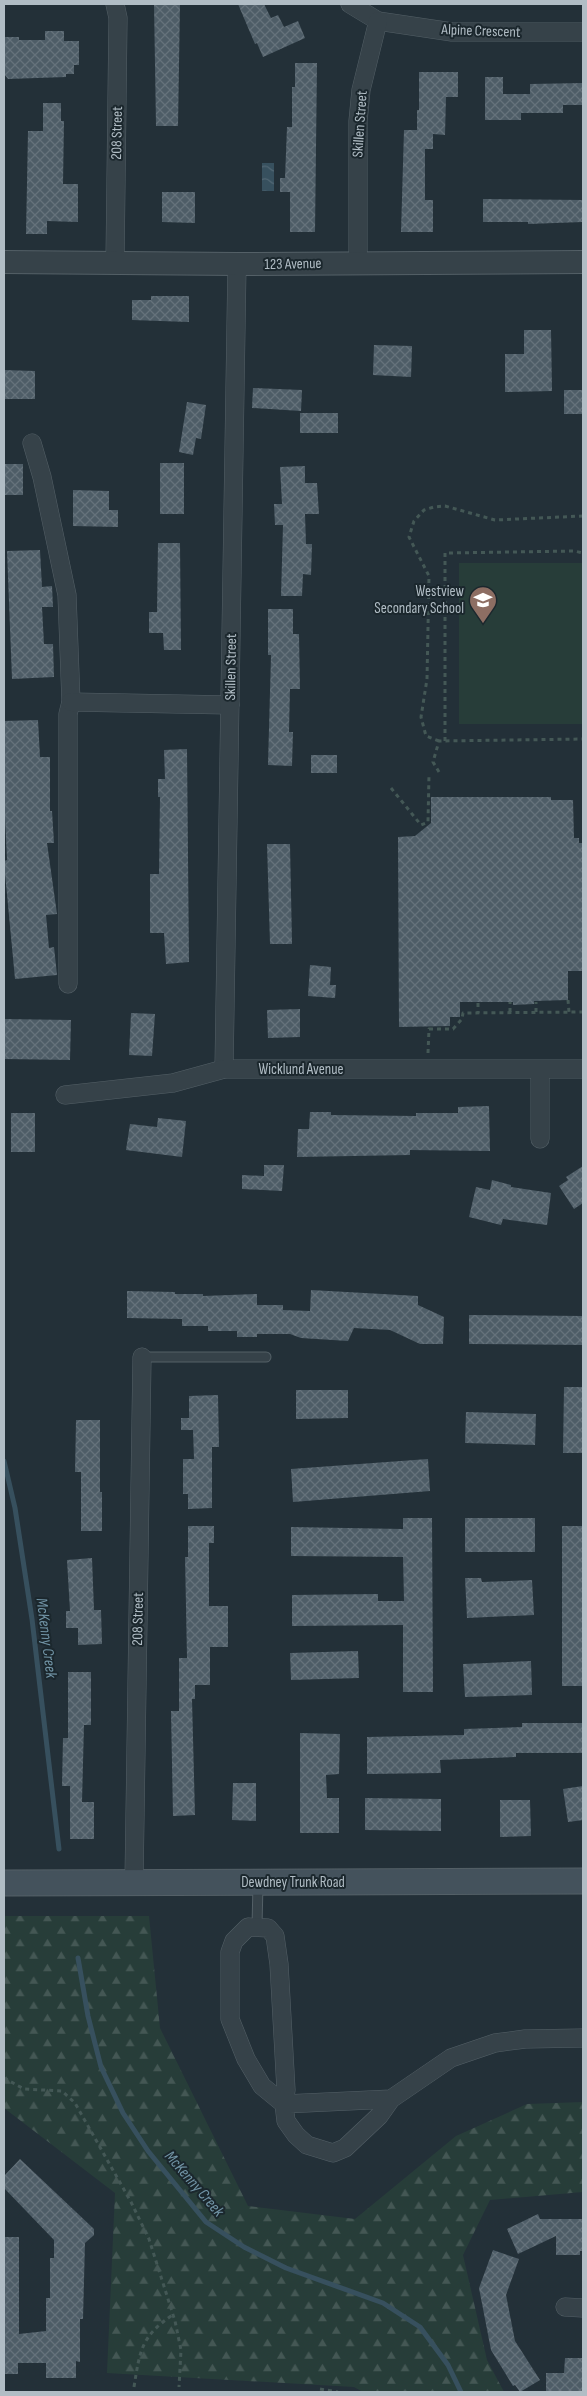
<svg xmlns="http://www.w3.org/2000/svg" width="587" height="2396" font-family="'Sofia Sans Condensed',sans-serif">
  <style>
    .forest { fill: url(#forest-firs) }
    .garden { fill: #273d39 }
    .water { fill: url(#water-waves) }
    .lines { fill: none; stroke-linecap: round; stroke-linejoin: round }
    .stream { stroke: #37505e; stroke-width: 5 }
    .building { fill: url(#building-cross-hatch) }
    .service-casing { stroke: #546067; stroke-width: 11 }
    .minor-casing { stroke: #546067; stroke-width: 19 }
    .tertiary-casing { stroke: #546067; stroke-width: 24 }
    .secondary-casing { stroke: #546067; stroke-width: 27 }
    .path { stroke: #445856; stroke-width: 3; stroke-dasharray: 4 4; stroke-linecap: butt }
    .service { stroke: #364249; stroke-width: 9 }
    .minor { stroke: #364249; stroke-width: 18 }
    .tertiary { stroke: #364249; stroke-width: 22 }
    .secondary { stroke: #44525c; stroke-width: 25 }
    .labels { text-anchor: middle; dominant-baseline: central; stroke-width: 4; stroke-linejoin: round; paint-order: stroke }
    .street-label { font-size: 15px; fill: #b1bdc5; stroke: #1b272d }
    .poi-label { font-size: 15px; fill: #b1bdc5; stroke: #1b272d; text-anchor: end }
    .water-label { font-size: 16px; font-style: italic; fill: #7295a7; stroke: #1b272d }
  </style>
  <defs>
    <pattern id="forest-firs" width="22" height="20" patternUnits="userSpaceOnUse" patternTransform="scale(1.25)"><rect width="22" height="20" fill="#273d39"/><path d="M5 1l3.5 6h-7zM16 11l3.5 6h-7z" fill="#445754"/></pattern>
    <pattern id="water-waves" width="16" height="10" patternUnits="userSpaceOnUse" patternTransform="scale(1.25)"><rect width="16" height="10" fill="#37505e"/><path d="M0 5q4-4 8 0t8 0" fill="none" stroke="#526774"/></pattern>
    <pattern id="building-cross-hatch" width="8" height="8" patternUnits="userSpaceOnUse" patternTransform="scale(1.25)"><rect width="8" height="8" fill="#4e5d67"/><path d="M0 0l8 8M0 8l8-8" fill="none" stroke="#65727b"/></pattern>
  </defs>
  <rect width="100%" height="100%" fill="#233038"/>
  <polygon class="forest" points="4,1916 149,1916 160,2028 248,2206 355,2219 456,2136 527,2104 583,2102 583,2192 490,2200 463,2255 487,2360 504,2392 363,2392 354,2387 107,2373 115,2193 4,2108"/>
  <rect class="garden" x="459" y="563" width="124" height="161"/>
  <rect class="water" x="262" y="163" width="12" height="28"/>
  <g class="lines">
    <g class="stream">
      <polyline points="4,1461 15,1508 32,1619 59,1849"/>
      <polyline points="78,1958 88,2016 101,2067 123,2113 148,2151 206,2222 244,2247 286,2268 383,2303 420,2327 448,2365 461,2392"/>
    </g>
  </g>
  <g class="building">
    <polygon points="154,4 180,4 178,126 156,126"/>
    <polygon points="238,4 264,4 271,18 278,15 284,27 298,21 305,38 263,57 257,43 255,44"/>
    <polygon points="45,31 64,31 64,41 79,41 79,65 74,65 74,74 66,74 66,77 8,79 4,74 4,37 19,37 19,40 45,40"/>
    <polygon points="295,63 317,63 315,232 290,232 290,192 280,192 280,178 285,178 287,127 292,127 292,87 295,87"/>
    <polygon points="419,72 458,72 458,97 446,97 445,135 433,134 433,149 425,149 425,200 433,200 433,232 401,232 404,130 417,130 417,110 419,110"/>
    <polygon points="485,77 503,77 503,94 530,94 530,84 583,83 583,105 563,105 563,113 521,113 521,120 485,120"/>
    <polygon points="43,103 61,103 61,121 64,121 63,184 78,184 78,222 47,221 47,234 26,234 28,131 43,131"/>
    <polygon points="162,192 195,192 195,223 162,222"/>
    <polygon points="483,199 583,200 583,222 528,224 528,222 483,222"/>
    <polygon points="151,296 189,296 189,322 132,320 132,300 151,300"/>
    <polygon points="524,330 551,330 552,391 505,392 505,354 524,354"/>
    <polygon points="374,345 412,346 411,377 373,375"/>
    <polygon points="4,370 35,371 35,399 4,399"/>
    <polygon points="253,388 302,390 301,411 252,408"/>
    <rect x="564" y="390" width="19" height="24"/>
    <polygon points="187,402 206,405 201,439 196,438 193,455 179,452"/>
    <rect x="300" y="413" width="38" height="20"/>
    <rect x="160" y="463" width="24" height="51"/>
    <rect x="4" y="464" width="19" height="31"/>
    <polygon points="305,466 305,483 317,483 319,514 305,514 306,544 312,544 311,575 303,574 302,596 281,596 283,525 275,525 274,504 282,504 280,467"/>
    <polygon points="73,490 109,491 109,510 118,510 118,527 73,526"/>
    <polygon points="158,543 180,543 181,650 164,650 163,633 149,633 149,612 157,612"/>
    <polygon points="40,550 42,587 52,586 53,607 42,607 44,644 53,644 54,677 12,679 7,551"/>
    <polygon points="268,609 293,609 293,634 299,634 300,689 290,689 289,732 293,732 292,766 268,765 271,655 268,655"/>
    <polygon points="38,720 40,757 50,757 50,811 52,811 54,843 47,843 57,914 46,915 49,948 54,947 57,975 15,979 4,863 4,861 7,860 4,798 4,721"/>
    <polygon points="187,749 189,962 166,964 164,933 150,933 150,874 159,874 160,797 158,797 158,779 165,779 164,750"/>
    <rect x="311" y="755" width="26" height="18"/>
    <polygon points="431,797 551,797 551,800 573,800 574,838 579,838 579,843 583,843 583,971 568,971 568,1000 534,1001 534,1004 513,1005 513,1002 460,1002 460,1017 450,1017 450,1026 399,1027 398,837 415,836 431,823"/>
    <polygon points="267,844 290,844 292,944 270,944"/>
    <polygon points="310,965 331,967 330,985 336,985 335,998 308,996"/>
    <polygon points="300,1009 300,1037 268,1038 267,1010"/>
    <polygon points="131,1013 155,1014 152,1056 129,1055"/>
    <polygon points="4,1019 71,1020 70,1060 4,1059"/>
    <polygon points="489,1106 490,1151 410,1150 410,1155 297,1157 298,1129 309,1129 310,1112 331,1112 331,1115 416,1116 416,1113 458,1113 458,1107"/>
    <rect x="11" y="1113" width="24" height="39"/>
    <polygon points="158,1118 186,1121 182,1157 126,1150 130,1124 157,1127"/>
    <polygon points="264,1165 284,1165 282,1191 242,1189 242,1175 264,1176"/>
    <polygon points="583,1166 583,1203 574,1209 559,1186 568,1180 566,1177"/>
    <polygon points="492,1180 511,1185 511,1187 551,1193 547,1225 503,1219 501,1225 469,1217 476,1187 490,1190"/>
    <polygon points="311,1290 418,1296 418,1305 444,1317 443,1344 420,1344 390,1330 354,1328 348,1341 301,1338 290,1334 257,1334 257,1337 237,1337 237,1331 208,1331 208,1326 182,1326 182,1319 127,1318 127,1291 175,1292 175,1294 203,1294 203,1296 257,1294 257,1305 283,1305 283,1310 310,1311"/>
    <polygon points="469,1315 583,1316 583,1345 469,1344"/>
    <polygon points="564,1387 583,1387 583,1453 563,1453"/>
    <polygon points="296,1390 348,1390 348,1418 296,1419"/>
    <polygon points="218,1395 219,1447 212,1447 212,1508 188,1509 188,1494 183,1494 183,1459 194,1459 193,1430 181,1430 181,1418 189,1418 189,1396"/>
    <polygon points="466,1412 536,1414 535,1445 465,1443"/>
    <polygon points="76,1420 100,1420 100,1492 102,1492 102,1531 81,1531 81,1472 75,1472"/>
    <polygon points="428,1459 430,1491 293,1502 291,1469"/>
    <polygon points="403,1518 432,1518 433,1692 403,1692 403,1625 292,1626 292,1595 378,1594 378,1601 404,1601 403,1557 291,1556 291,1527 403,1529"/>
    <rect x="465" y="1518" width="70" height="34"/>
    <polygon points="188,1526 214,1526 214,1543 209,1543 209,1606 228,1606 228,1647 210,1647 210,1685 195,1685 195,1699 192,1699 195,1815 173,1816 171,1711 179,1711 179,1658 187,1658 185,1557 188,1557"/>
    <rect x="562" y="1526" width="21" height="160"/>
    <polygon points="92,1558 94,1610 101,1610 102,1644 78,1645 78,1628 66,1628 66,1611 70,1611 67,1560"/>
    <polygon points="465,1578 481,1578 482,1582 532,1580 534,1615 467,1618"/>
    <polygon points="358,1651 359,1678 291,1680 290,1653"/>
    <polygon points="531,1661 532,1695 465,1697 463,1664"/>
    <polygon points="68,1672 91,1672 91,1725 84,1725 82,1802 94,1802 94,1839 70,1839 70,1786 62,1786 63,1738 68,1738"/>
    <polygon points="522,1723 583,1723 583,1753 516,1753 516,1757 440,1760 441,1773 367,1774 367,1737 464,1735 464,1729 522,1727"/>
    <polygon points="300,1733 340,1734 339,1774 326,1775 327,1798 339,1798 339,1833 300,1833"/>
    <polygon points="233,1783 256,1783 256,1821 232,1820"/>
    <polygon points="583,1786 583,1820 568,1822 563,1789"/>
    <polygon points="365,1798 441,1799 441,1831 365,1830"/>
    <polygon points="500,1800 530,1800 531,1836 500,1837"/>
    <polygon points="20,2159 94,2229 94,2235 85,2243 83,2319 80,2319 80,2362 76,2361 76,2378 46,2378 46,2363 18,2363 18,2374 4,2374 4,2237 19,2237 19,2334 46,2331 46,2298 50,2298 50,2258 54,2258 54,2240 4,2188 4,2176"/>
    <polygon points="538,2214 540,2219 583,2219 583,2251 580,2251 580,2255 556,2255 556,2236 518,2254 507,2229"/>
    <polygon points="493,2250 519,2259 506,2295 515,2341 540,2380 520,2392 515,2385 513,2386 491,2350 479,2288"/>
    <polygon points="565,2358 583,2358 583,2392 546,2392 546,2373 564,2373"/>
  </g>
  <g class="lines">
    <g class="service-casing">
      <g id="service">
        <polyline points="142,1357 266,1357"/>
        <polyline points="257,1926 258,1884"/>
      </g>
    </g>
    <g class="minor-casing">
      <g id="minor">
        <polyline points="350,4 378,21 452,32 583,32"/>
        <polyline points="115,262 118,18 115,4"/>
        <polyline points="358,262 358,121 361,90 378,21"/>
        <polyline points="32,443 42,477 67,595 71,702 68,714 68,984"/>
        <polyline points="71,702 230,705"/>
        <polyline points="224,1069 237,264"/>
        <polyline points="540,1070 540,1139"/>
        <polyline points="65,1095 173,1083 224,1069 583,1069"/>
        <polyline points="134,1881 142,1357"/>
        <polyline points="391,2099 284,2104 262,2086 246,2059 230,2019 230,1952 234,1941 248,1927 268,1928 275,1936 279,1964 286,2090 284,2104 286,2121 296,2135 307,2145 333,2153 345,2148 379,2116 391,2099 451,2058 495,2043 525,2039 583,2038"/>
        <polyline points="565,2307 583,2308"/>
      </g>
    </g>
    <g class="tertiary-casing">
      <polyline id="tertiary" points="4,262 237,264 583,262"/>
    </g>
    <g class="secondary-casing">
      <polyline id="secondary" points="4,1883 583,1881"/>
    </g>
    <g class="path">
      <polyline points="439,741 426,736 421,717 427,679 429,576 409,537 414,521 424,510 434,507 445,506 495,520 583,516"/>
      <polyline points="445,741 445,553 574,551 583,553"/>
      <polyline points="439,772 433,762 439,741 583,739"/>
      <polyline points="391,788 421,825 428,822 429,775"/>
      <polyline points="568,1000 569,1012"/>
      <polyline points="478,1003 478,1013"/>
      <polyline points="510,1012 510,1002"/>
      <polyline points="536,1012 536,1002"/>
      <polyline points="428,1053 429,1029 453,1029 462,1019 463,1013 583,1012"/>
      <polyline points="4,2078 24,2089 62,2091 75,2103 131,2202 149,2239 175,2321 181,2350 179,2387"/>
      <path d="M134 2387C140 2350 141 2336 174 2314"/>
      <polyline points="320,2389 338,2392"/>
    </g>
    <use href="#service" class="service"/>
    <use href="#minor" class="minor"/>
    <use href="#tertiary" class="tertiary"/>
    <use href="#secondary" class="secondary"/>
  </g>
  <defs>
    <g id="school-pin" transform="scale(1.4375)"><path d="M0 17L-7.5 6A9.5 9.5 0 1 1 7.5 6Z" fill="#8d6e63" stroke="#1b272d"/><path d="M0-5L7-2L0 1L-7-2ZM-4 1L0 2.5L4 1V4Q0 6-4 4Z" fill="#fff"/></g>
  </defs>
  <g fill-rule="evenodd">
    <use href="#school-pin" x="483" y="600"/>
  </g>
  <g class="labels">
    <g class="street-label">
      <text transform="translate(481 31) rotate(2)">Alpine Crescent</text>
      <text transform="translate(360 124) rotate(-86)">Skillen Street</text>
      <text transform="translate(117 133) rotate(-89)">208 Street</text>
      <text transform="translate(293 264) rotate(-1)">123 Avenue</text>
      <text transform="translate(231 667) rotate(-89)">Skillen Street</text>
      <text x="301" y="1069">Wicklund Avenue</text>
      <text transform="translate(138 1619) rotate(-89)">208 Street</text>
      <text x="293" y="1882">Dewdney Trunk Road</text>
    </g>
    <g class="poi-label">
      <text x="464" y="591">Westview<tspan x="464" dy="17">Secondary School</tspan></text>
    </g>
    <g class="water-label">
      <text transform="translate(46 1638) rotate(83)">McKenny Creek</text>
      <text transform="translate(194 2184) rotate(49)">McKenny Creek</text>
    </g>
  </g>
  <rect width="587" height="2396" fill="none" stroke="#b1bdc5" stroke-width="10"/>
</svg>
